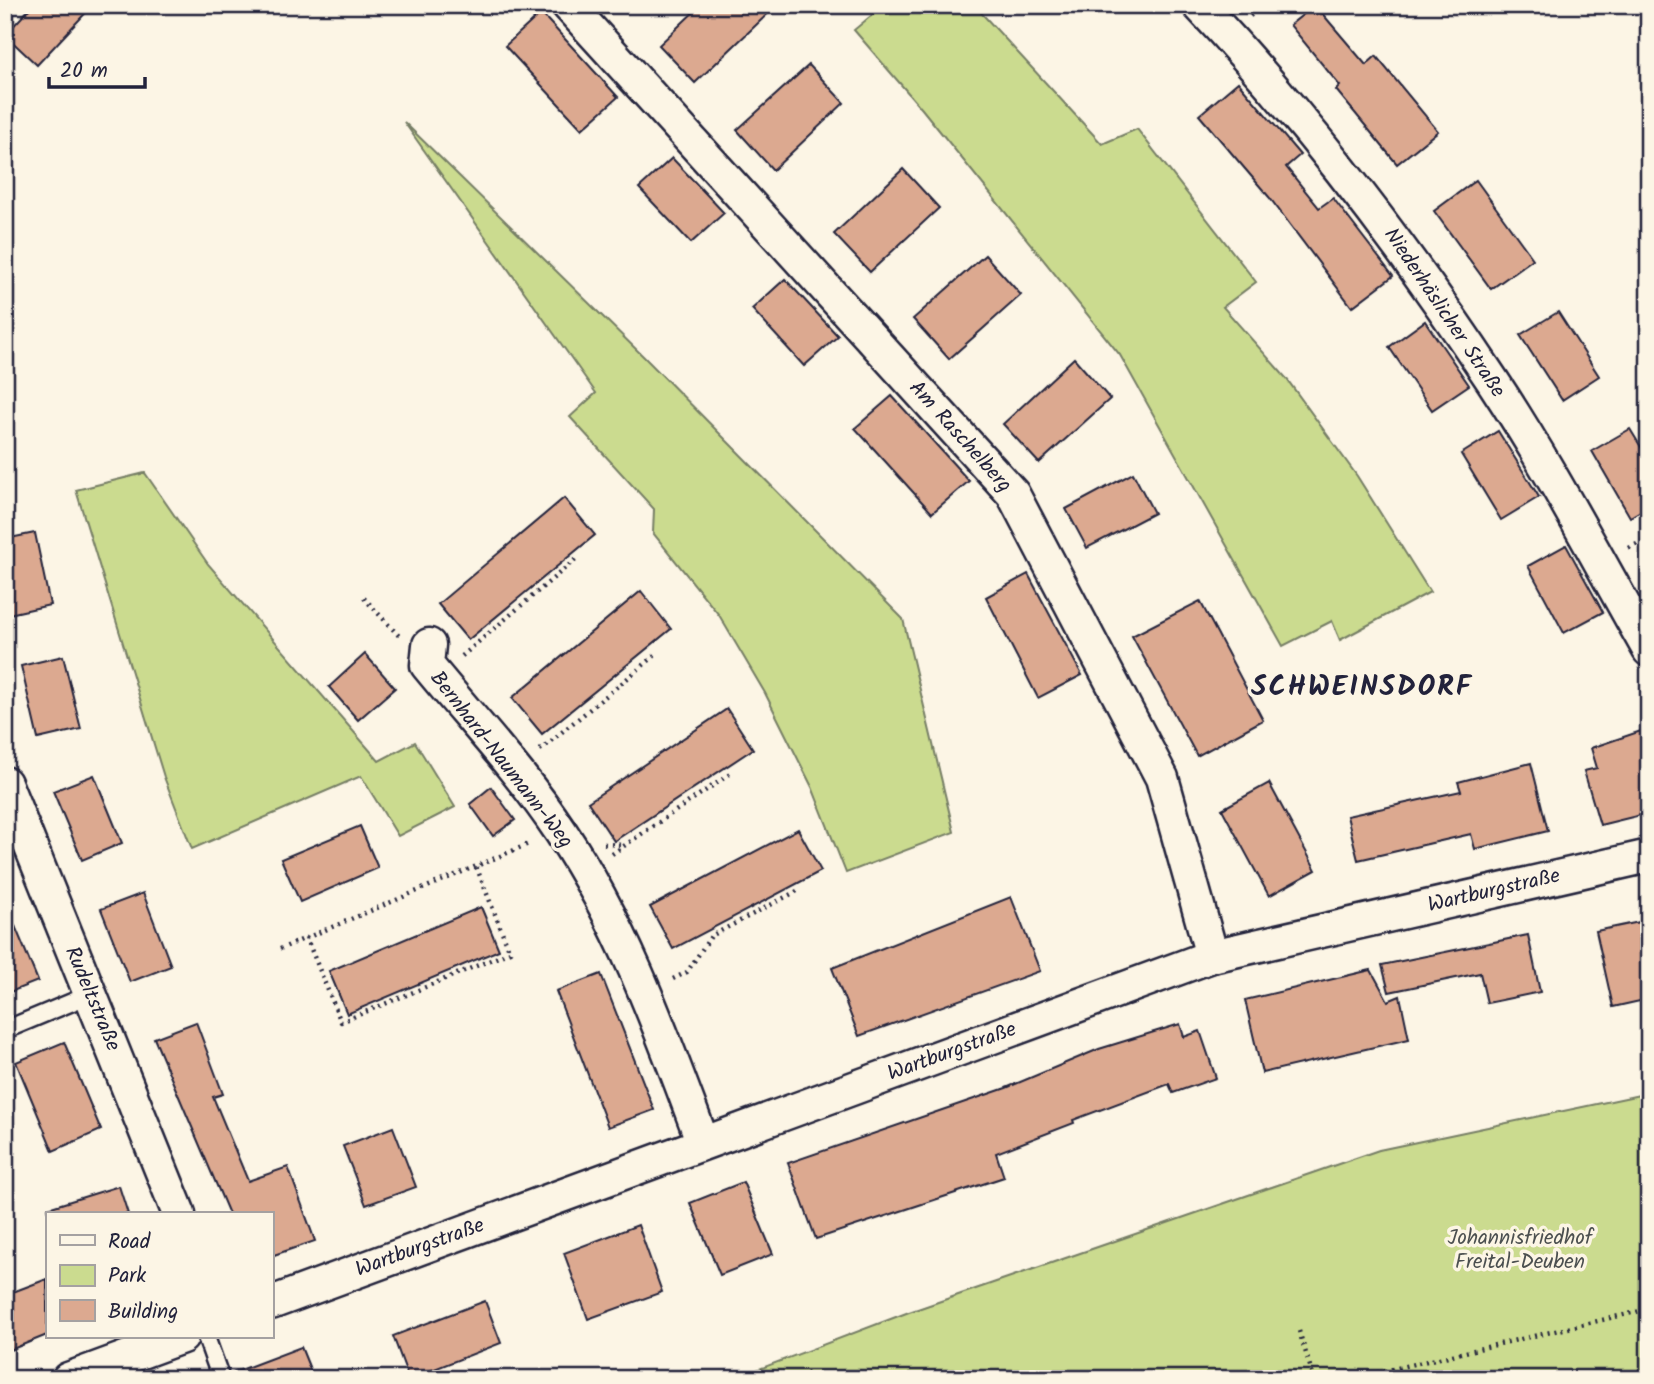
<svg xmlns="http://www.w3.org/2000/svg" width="1654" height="1384" font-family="Kalam,sans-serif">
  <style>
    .green { fill: #cbdb8f; stroke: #767e65; stroke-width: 2 }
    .building { fill: #dca990; stroke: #22223b; stroke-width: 2 }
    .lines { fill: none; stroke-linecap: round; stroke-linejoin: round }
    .lane-casing { stroke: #22223b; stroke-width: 21 }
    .street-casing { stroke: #22223b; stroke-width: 37 }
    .path { stroke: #22223b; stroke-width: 4.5; stroke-dasharray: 2 5; stroke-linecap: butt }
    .lane { stroke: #fcf5e5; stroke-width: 16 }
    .street { stroke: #fcf5e5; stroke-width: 32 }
    .labels { text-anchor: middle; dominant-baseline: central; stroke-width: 7; stroke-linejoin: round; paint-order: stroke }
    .street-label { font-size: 21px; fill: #22223b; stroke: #fcf5e5 }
    .park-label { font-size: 21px; fill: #4c5050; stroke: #fcf5e5 }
    .district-label { font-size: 28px; font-weight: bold; letter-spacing: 2px; fill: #22223b; stroke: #fcf5e5 }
  </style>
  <rect width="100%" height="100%" fill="#fcf5e5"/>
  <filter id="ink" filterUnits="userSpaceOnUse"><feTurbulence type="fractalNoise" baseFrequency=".0143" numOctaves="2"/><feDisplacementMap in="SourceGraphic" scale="14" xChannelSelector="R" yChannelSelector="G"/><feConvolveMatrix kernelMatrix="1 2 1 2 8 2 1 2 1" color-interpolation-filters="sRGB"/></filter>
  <g filter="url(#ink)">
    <g class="green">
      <polygon points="884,5 974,5 1102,144 1137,129 1256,282 1223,307 1286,378 1357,476 1430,592 1340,640 1332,621 1283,646 1120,355 922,109 854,30"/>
      <polygon points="404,122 643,356 903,619 954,832 846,873 812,787 765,693 719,615 653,533 654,509 570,417 596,393"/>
      <polygon points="145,473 208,564 379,761 415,742 455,807 398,836 361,776 192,849 164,777 76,490"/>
      <polygon points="1649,1093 1649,1379 733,1379 909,1312 1379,1150"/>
    </g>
    <g class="building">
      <polygon points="33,5 93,5 37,65 5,35"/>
      <polygon points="701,5 777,5 695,83 659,45"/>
      <polygon points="1315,5 1366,65 1376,56 1438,131 1397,164 1336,90 1340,86 1290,25"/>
      <polygon points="541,13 618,97 582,129 505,46"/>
      <polygon points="809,65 844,103 773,170 737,130"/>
      <polygon points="1238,82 1300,155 1286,167 1319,208 1333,198 1393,276 1352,307 1269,197 1199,115"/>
      <polygon points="672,158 724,213 691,243 639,188"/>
      <polygon points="903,169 939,208 870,272 834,234"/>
      <polygon points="1476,180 1533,259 1491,289 1434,211"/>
      <polygon points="985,255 1021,295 949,359 913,319"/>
      <polygon points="785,279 838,336 804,366 752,309"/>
      <polygon points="1558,312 1599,376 1562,400 1520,335"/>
      <polygon points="1425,321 1469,385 1432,410 1389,347"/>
      <polygon points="1074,358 1110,399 1039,463 1003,424"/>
      <polygon points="892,396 969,481 932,513 855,428"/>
      <polygon points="1630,429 1649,460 1649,506 1630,517 1592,451"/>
      <polygon points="1498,431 1539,497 1501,520 1461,454"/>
      <polygon points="1133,473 1154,513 1087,548 1066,509"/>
      <polygon points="564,498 595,535 468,640 438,604"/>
      <polygon points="35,533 50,605 9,614 5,598 5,539"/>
      <polygon points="1566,545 1603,612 1564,633 1528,566"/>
      <polygon points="1028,574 1082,675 1038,698 986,597"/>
      <polygon points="641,591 671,629 542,734 512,698"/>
      <polygon points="1200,601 1263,720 1197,756 1132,636"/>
      <polygon points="365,654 395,688 358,720 329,687"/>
      <polygon points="63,656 81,729 38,739 21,666"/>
      <polygon points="727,709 753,749 614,841 588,802"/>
      <polygon points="1641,731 1649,755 1649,813 1600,825 1584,771 1597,768 1591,748"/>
      <polygon points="1531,763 1548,831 1475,849 1471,834 1358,860 1347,816 1461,791 1458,782"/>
      <polygon points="94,775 122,843 82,860 53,791"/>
      <polygon points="1269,783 1316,870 1269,896 1222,809"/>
      <polygon points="491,787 515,820 493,836 470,804"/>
      <polygon points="360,826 378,868 300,902 281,859"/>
      <polygon points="798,829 821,871 673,949 650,907"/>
      <polygon points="143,893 171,966 130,982 101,909"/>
      <polygon points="1011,897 1040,971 859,1036 832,968"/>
      <polygon points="5,902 38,981 5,994"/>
      <polygon points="481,907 499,950 347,1014 329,971"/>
      <polygon points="1649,920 1649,999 1613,1007 1596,931"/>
      <polygon points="1528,935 1540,992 1487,1003 1480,973 1389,992 1382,965"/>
      <polygon points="1371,970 1388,1001 1400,996 1409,1039 1262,1073 1245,1000"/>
      <polygon points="601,974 654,1110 608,1127 556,991"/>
      <polygon points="196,1022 223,1094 213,1097 248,1181 288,1167 315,1241 271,1256 271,1214 229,1214 154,1038"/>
      <polygon points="1180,1024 1184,1037 1200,1031 1216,1078 1173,1093 1169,1084 1073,1120 1074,1123 996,1153 1004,1177 816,1239 788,1163 1006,1088 1099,1049"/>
      <polygon points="64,1042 101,1130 53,1151 16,1062"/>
      <polygon points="393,1127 416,1187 366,1205 343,1146"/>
      <polygon points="743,1182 773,1254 720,1275 690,1203"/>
      <polygon points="119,1186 128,1214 49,1214 48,1208"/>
      <polygon points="638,1225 662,1292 588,1319 564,1253"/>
      <polygon points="47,1279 47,1335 5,1352 5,1295"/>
      <polygon points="485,1301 501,1343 409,1379 393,1336"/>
      <polygon points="301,1347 314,1379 231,1379 230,1374"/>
    </g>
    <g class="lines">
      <g class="lane-casing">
        <g id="lane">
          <polyline points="5,1030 89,995"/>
          <polyline points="206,1337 221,1379"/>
        </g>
      </g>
      <g class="street-casing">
        <g id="street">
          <polyline points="568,5 1013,494 1162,778 1212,956"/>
          <path d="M1199 5C1308 121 1404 247 1492 380 1549 466 1598 560 1649 650"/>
          <path d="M429 645 427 665C472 720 522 773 561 832 625 928 663 1036 703 1143"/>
          <polyline points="5,783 179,1214"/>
          <polyline points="271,1303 1212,956 1649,856"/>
          <polyline points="68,1379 182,1337"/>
        </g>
      </g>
      <g class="path">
        <polyline points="1250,16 1263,5"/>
        <polyline points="1629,548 1649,538"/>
        <polyline points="364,598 400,637"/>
        <polyline points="462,656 577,558"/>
        <polyline points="540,750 657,654"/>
        <polyline points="604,844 624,845"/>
        <polyline points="612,854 730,774"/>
        <polyline points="306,937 341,1022 510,952 476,866"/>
        <polyline points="280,949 531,843"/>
        <polyline points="673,979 687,972 711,936 801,889"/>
        <polyline points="1299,1331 1314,1379"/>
        <polyline points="794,1379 809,1373 811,1379"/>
        <polyline points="1350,1379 1649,1309"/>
      </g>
      <use href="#lane" class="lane"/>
      <use href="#street" class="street"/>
    </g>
  </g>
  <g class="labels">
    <g class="street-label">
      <text transform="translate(1444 313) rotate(56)">Niederhäslicher Straße</text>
      <text transform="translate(960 437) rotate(48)">Am Raschelberg</text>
      <text transform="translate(501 760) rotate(52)">Bernhard-Naumann-Weg</text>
      <text transform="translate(1494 891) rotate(-13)">Wartburgstraße</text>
      <text transform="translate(92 999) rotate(67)">Rudeltstraße</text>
      <text transform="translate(952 1052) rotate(-20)">Wartburgstraße</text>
      <text transform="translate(420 1248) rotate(-20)">Wartburgstraße</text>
    </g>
    <g class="park-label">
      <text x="1520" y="1238">Johannisfriedhof<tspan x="1520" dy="24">Freital-Deuben</tspan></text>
    </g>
    <g class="district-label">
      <text x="1362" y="687">SCHWEINSDORF</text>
    </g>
  </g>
  <rect width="1654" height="1384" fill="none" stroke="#fcf5e5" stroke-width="28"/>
  <rect x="14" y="14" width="1626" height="1356" fill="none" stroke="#22223b" stroke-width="2.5" filter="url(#ink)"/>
  <rect x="46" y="1212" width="228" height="126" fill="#fcf5e5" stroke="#a5a1a1" stroke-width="2"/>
  <rect x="60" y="1235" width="35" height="10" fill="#fcf5e5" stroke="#a5a1a1" stroke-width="2"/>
  <text x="108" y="1248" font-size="21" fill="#22223b">Road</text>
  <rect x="60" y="1265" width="35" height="21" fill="#cbdb8f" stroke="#a5a1a1" stroke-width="2"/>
  <text x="108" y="1282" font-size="21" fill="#22223b">Park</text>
  <rect x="60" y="1300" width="35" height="21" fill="#dca990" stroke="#a5a1a1" stroke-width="2"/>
  <text x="108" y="1318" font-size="21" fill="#22223b">Building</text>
  <path d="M49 77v10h96v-10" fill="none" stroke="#22223b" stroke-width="3.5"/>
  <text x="60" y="77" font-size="21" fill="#22223b" stroke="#fcf5e5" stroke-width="5" paint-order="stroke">20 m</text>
</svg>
